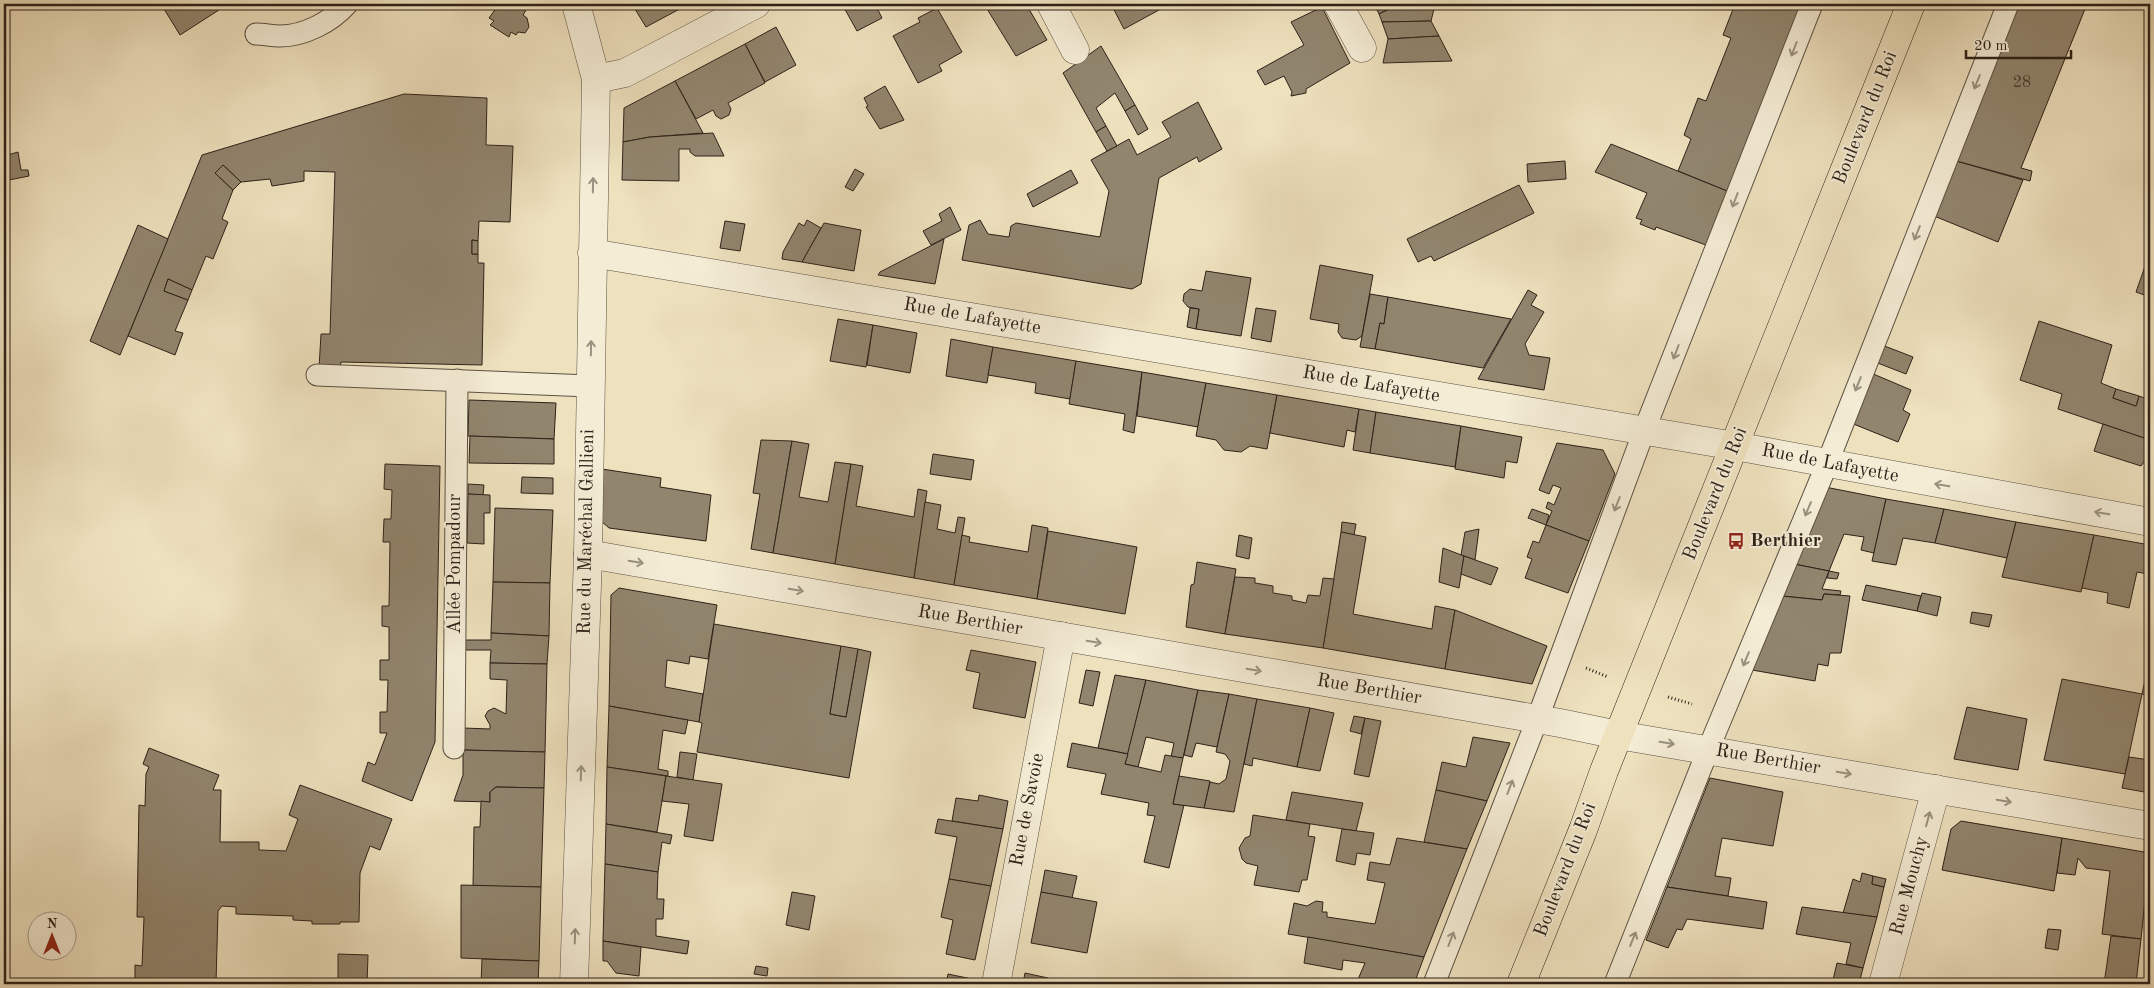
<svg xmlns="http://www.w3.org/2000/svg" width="2154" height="988" font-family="'Old Standard TT',serif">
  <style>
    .building { fill: #91856e; stroke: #2c2118 }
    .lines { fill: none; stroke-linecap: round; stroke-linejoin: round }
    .service-casing { stroke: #5c5142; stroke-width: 23 }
    .minor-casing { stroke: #5c5142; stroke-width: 29 }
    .primary-casing { stroke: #2c2118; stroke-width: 29 }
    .path { stroke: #2c2118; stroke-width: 3; stroke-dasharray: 1 2.5; stroke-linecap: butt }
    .service { stroke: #f4ecd5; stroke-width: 21 }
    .minor { stroke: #f4ecd5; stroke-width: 28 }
    .primary { stroke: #eee1be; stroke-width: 28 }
    .oneway { stroke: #9a9180 }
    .labels { text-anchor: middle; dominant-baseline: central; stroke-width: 4; stroke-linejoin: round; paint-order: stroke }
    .number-label { font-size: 16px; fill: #453a2e }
    .street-label { font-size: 19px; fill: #2c2118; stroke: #f4ecd5 }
    .poi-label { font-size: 19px; font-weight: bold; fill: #2c2118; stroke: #f4ecd5; text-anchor: start }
  </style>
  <rect width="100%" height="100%" fill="#eee1be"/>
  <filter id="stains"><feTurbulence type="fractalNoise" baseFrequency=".004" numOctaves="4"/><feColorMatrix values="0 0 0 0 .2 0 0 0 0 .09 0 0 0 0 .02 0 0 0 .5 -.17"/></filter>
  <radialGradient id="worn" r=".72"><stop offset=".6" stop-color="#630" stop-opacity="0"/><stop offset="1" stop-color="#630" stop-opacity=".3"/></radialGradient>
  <g class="building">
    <polygon points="161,4 220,4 222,8 180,35"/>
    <polygon points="499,4 516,4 526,10 523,15 527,18 529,27 525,33 518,32 516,35 511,32 509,37 490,25 494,21 489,18"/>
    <polygon points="632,4 689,4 646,27"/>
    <polygon points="842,4 875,4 882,18 857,31"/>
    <polygon points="984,4 1026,4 1047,40 1016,56"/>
    <polygon points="1111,4 1170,4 1124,29"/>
    <polygon points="1374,4 1400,4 1379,14"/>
    <polygon points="1400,4 1432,4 1434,9 1431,21 1382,22 1379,14"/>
    <polygon points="1735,4 1802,4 1727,191 1678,171 1691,139 1684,135 1698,98 1706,101 1731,38 1723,35"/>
    <polygon points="2019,4 2087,4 2021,168 2032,171 2030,181 1956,161"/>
    <polygon points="2124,4 2150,4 2150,8"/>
    <polygon points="1322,7 1350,63 1306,89 1306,93 1291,96 1292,92 1284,76 1265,85 1257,71 1304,45 1291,22"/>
    <polygon points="937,8 962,52 939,65 942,71 918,83 893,36 920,22 918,18"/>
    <polygon points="1431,21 1439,36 1388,39 1382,22"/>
    <polygon points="776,27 796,65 765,82 745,44"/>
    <polygon points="1439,36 1452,61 1383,63 1388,39"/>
    <polygon points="745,44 765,83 728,103 731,109 729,115 721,119 716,116 713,110 696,119 675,81"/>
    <polygon points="1101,46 1135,105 1125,111 1115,93 1096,108 1106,126 1096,132 1063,73"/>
    <polygon points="675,81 703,133 650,137 623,142 624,108"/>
    <polygon points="885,86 904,120 880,129 866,107 868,106 864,98"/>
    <polygon points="404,94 487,98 486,145 513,146 510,222 479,221 478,241 472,240 472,254 478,254 478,263 484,263 482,365 341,362 340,369 319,368 321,334 330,334 335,172 304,171 304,181 272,186 270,179 241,182 223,165 215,173 233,190 222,219 228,222 213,259 206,256 192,290 168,279 164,291 188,300 175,331 183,333 175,355 128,336 202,155"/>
    <polygon points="1198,102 1222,149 1199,162 1197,157 1159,178 1141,284 1132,289 962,260 969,225 980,220 988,234 1009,237 1011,226 1016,223 1100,237 1109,191 1091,160 1129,139 1137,155 1171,137 1162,122"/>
    <polygon points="1135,105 1148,129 1138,135 1125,111"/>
    <polygon points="1106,126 1117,146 1107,151 1096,132"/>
    <polygon points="713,133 724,156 695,156 690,152 690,149 679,149 679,181 622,180 623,142 650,137"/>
    <polygon points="1611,144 1727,191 1706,245 1656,227 1655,230 1640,224 1642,220 1636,218 1647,193 1595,172"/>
    <polygon points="18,152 21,170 28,170 29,176 4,181 4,156"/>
    <polygon points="1565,161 1566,179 1528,182 1527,164"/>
    <polygon points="1956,161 2023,180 1998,242 1934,216"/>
    <polygon points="223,165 241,182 233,190 215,173"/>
    <polygon points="855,169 864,174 853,191 845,187"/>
    <polygon points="1071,170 1078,183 1033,207 1027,194"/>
    <polygon points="1519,185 1534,213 1434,261 1431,256 1418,262 1407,239"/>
    <polygon points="950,207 961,230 931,245 923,231 942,221 939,214"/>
    <polygon points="807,220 821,228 802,262 782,259 783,252 799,223 804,226"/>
    <polygon points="725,221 745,224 740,251 720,248"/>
    <polygon points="824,223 861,230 854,271 802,262"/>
    <polygon points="138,225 168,239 120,355 90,341"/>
    <polygon points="944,239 935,284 878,275 880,272"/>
    <polygon points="472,240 478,241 478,254 472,254"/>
    <polygon points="2150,252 2150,297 2136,292"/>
    <polygon points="1320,265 1373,275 1362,336 1356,340 1342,338 1338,332 1339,324 1310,319"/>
    <polygon points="1206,271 1251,278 1241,336 1196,329 1199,309 1188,307 1183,301 1184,294 1190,289 1202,291"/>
    <polygon points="168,279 192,290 188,300 164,291"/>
    <polygon points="1528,290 1537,295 1531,305 1544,312 1525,344 1529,355 1550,358 1544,390 1478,379"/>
    <polygon points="1370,294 1388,297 1384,324 1380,323 1375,349 1360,347"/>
    <polygon points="1388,297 1511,319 1483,368 1375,349 1380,323 1384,324"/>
    <polygon points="1190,308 1199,309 1196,329 1187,327"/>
    <polygon points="1256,308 1276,311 1271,342 1251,338"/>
    <polygon points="838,319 873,325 866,367 830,361"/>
    <polygon points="2039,321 2112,345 2101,383 2116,389 2113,398 2136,406 2139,396 2150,400 2150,440 2058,409 2062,394 2020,380"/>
    <polygon points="873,325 917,333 910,373 867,365"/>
    <polygon points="951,339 993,347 987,383 946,376"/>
    <polygon points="1882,345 1913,357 1906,374 1875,362"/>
    <polygon points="993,347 1076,361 1070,399 1035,393 1036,383 988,375"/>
    <polygon points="1076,361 1142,372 1134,433 1123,430 1125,414 1069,404"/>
    <polygon points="1142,372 1206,383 1198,427 1137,416"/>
    <polygon points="1871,373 1911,390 1903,410 1910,414 1898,442 1851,423"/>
    <polygon points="1206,383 1277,395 1267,449 1250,446 1241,452 1224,450 1216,440 1196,436"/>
    <polygon points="2116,389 2139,396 2136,406 2113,398"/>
    <polygon points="1277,395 1359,409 1355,432 1347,430 1344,447 1270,433"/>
    <polygon points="469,400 556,403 554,439 468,436"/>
    <polygon points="1359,409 1376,412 1370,453 1353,450"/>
    <polygon points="1376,412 1461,426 1455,467 1370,453"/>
    <polygon points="2103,424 2150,440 2145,460 2141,466 2094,451"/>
    <polygon points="1461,426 1522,437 1517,463 1506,461 1504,478 1455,469"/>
    <polygon points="470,436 554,439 554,464 469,463"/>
    <polygon points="761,440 792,441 773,553 751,549 760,494 753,493"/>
    <polygon points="792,441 809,444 799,497 828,502 835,462 851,464 835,564 773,553"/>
    <polygon points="2150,442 2150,462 2145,460"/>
    <polygon points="1557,443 1603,450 1615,474 1589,541 1546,525 1552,511 1546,508 1548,502 1554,505 1561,488 1553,485 1549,494 1539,490"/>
    <polygon points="933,454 974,460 971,480 930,474"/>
    <polygon points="385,464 440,466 435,742 412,801 362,781 368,762 375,765 387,733 380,733 380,712 387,712 388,680 380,680 380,660 389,660 389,627 382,626 382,606 389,606 390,542 383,542 384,519 391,519 392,490 384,489"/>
    <polygon points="851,464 863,466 856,506 914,517 918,489 927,491 914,578 835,564"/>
    <polygon points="602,469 661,478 660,487 711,495 706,541 609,528 601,521"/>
    <polygon points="522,477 553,478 553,494 521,493"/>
    <polygon points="468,484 484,485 483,495 468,494"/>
    <polygon points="1825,487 1886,499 1874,553 1861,550 1864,537 1844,534 1829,571 1794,564"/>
    <polygon points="468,494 490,495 490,513 484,513 484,544 467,543"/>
    <polygon points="1886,499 1944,509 1935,543 1903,538 1896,565 1872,561"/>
    <polygon points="925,502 941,505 937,529 955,533 958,517 965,518 954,585 914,578"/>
    <polygon points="495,508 553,510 550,583 493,582"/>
    <polygon points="1532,509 1549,515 1546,525 1528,518"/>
    <polygon points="1944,509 2016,522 2007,558 1935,543"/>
    <polygon points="1342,522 1356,524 1354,535 1341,532"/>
    <polygon points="2016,522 2094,535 2081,592 2002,577"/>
    <polygon points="1032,525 1048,528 1037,599 954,585 962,535 970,537 969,542 1028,552"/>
    <polygon points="1546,525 1589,541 1568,593 1525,578 1532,559 1527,557 1533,541 1539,543"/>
    <polygon points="1479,529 1475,560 1461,555 1465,532"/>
    <polygon points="1048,531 1137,547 1125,614 1037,599"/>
    <polygon points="1341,532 1366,537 1353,614 1432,629 1435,606 1455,610 1445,669 1323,648"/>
    <polygon points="1239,535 1252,538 1249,559 1236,556"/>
    <polygon points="2094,535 2150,545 2150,562 2148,574 2137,572 2129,608 2107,603 2108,593 2082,588"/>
    <polygon points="1443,548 1464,556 1459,588 1439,582"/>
    <polygon points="1464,556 1498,568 1491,585 1461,574"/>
    <polygon points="1197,562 1236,569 1225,634 1186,627 1191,585 1194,584"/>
    <polygon points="1794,564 1829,571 1822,589 1841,591 1840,595 1824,594 1822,600 1782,596"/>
    <polygon points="1829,571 1839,573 1837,579 1827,578"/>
    <polygon points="1235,577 1255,578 1255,583 1273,586 1273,593 1292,596 1292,600 1306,603 1308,595 1320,596 1323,578 1334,579 1323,648 1225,634"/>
    <polygon points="493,582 550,583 549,636 491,633"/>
    <polygon points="1866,585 1921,596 1917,611 1862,600"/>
    <polygon points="619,588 717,605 708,659 690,656 689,664 667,660 665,687 703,694 699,722 609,706 611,595"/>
    <polygon points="1922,593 1941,597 1937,616 1917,611"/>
    <polygon points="1824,594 1850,596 1841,653 1830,653 1828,666 1818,664 1815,681 1752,670 1782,596 1822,600"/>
    <polygon points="1455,610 1547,646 1532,684 1445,669"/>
    <polygon points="1972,612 1992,615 1989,627 1970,623"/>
    <polygon points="714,624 841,646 830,714 846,717 858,649 871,652 849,778 697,752 702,723 699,722"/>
    <polygon points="491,633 549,636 547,664 490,663 491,650 465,650 465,640 491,640"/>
    <polygon points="841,646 858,649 846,717 830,714"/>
    <polygon points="971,650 1036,662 1025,718 973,708 980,673 966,670"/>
    <polygon points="2150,658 2150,695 2142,694"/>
    <polygon points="490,663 547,664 545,752 463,750 463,728 490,729 490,725 485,716 488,711 494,708 506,714 507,680 490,679"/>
    <polygon points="1086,670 1100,672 1093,706 1079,703"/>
    <polygon points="1115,675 1146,680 1128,754 1098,748"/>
    <polygon points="2062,679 2142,694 2125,774 2044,760"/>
    <polygon points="1146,680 1198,690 1183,758 1171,757 1174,743 1146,737 1138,767 1125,764"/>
    <polygon points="1198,690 1229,694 1217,747 1196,743 1192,757 1184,755"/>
    <polygon points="1229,694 1257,699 1234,812 1204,808 1210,782 1219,784 1226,779 1230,761 1225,754 1216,752"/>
    <polygon points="1257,699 1310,708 1297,767 1253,758 1252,766 1244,764"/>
    <polygon points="609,706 688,720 685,734 663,730 658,769 668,771 668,776 607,767"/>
    <polygon points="1967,707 2027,719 2018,770 1954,759"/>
    <polygon points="1310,708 1334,713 1320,771 1297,767"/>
    <polygon points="1354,716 1365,718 1361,734 1350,731"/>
    <polygon points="1365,718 1381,721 1369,777 1354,774"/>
    <polygon points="1473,737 1510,743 1487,801 1436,790 1442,762 1466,767"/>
    <polygon points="1072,743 1128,754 1125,764 1161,772 1165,755 1183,758 1173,804 1184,805 1169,868 1144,862 1155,816 1147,815 1149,803 1101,794 1106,774 1067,767"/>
    <polygon points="149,748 219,775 213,790 221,790 220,842 259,842 259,850 286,851 298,819 289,815 300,785 392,819 380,850 370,846 360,873 359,922 340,922 340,924 312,924 312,921 293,920 293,916 236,914 236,907 222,906 218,911 216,983 226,984 135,984 135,965 142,966 144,917 137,917 139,805 145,806 146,774 149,767 143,764"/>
    <polygon points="463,750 545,752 544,788 496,787 490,792 490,802 454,801 463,775"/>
    <polygon points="680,752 697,754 693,780 677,777"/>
    <polygon points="2129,757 2150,760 2150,793 2122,788"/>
    <polygon points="607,767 666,776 657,832 606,824"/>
    <polygon points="666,776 722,784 713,841 684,836 689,804 662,801"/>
    <polygon points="1179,776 1210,781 1204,808 1173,804"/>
    <polygon points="1710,778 1783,792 1773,846 1722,838 1715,876 1731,878 1728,896 1667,887"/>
    <polygon points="496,787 544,788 541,887 473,886 474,827 480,827 481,801 490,802 490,792"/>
    <polygon points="1436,790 1487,801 1467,849 1424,842"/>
    <polygon points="1292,792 1363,803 1356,831 1286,820"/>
    <polygon points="979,795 1008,801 1003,829 952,821 956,798 978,801"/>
    <polygon points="1253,815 1310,824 1308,836 1315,837 1307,880 1302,880 1299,892 1254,885 1258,866 1246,863 1242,859 1239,848 1245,838 1250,836"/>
    <polygon points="938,819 1003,829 991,886 949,879 957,837 935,833"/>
    <polygon points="1961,821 2062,838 2054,891 1942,870 1951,829"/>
    <polygon points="606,824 672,835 670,844 662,842 658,872 605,864"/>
    <polygon points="1342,829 1374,833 1370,855 1357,853 1355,865 1336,861"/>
    <polygon points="1397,838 1467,849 1424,957 1288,934 1294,903 1307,906 1316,901 1323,902 1322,912 1327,912 1327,917 1375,924 1385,883 1367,880 1370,862 1390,865"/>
    <polygon points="2062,838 2150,853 2141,939 2102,934 2110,871 2086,868 2078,858 2075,875 2057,873"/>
    <polygon points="605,864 658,872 657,899 664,899 663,919 656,919 656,936 689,941 687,954 603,941"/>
    <polygon points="1045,870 1077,876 1072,898 1041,892"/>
    <polygon points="1862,873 1873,876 1872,884 1884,887 1877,917 1843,913 1853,879 1860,882"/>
    <polygon points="1873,876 1886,879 1884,887 1872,884"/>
    <polygon points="949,879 991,886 975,960 946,954 953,920 941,917"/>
    <polygon points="461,885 541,887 539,961 461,958"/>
    <polygon points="1667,887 1767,902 1763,929 1687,919 1682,930 1677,929 1668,948 1646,940"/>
    <polygon points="792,892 815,896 809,930 786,925"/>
    <polygon points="1041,892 1097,902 1087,953 1031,943"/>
    <polygon points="1802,907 1877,917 1863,968 1846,964 1851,943 1796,934"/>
    <polygon points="2048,929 2061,930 2058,950 2045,948"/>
    <polygon points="2111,936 2141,939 2136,984 2104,984"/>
    <polygon points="1308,937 1424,957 1414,984 1356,984 1365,963 1343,960 1342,970 1304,963"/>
    <polygon points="603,941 641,947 639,976 616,973 607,961 603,961"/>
    <polygon points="338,954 368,955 367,984 338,984"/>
    <polygon points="482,959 539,961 538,984 481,984"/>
    <polygon points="1837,963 1863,968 1859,984 1832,984"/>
    <polygon points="756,966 768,968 767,976 754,974"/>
    <polygon points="1025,973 1048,978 1046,984 1050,984 1023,984"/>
    <polygon points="948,974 972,979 971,984 946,984"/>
  </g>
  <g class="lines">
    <g class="service-casing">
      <g id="service">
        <path d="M256 34C264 34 272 36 280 36 304 36 331 22 347 4"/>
        <polyline points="317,375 590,386"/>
        <polyline points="454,748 457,380"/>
        <polyline points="1434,984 1537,720 1644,431 1812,4"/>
        <polyline points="1615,984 1708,750 1827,464 2008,4"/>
      </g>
    </g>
    <g class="minor-casing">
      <g id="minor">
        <polyline points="1051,4 1075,50"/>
        <polyline points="1338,4 1362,48"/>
        <polyline points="596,79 625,73 756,4"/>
        <polyline points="592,253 1735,446 2150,522"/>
        <polyline points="588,554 1560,723 1618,735 2150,826"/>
        <polyline points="574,984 588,554 596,79 576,4"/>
        <polyline points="996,984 1061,636"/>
        <polyline points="1883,984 1936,789"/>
      </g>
    </g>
    <g class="primary-casing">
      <polyline id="primary" points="1521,984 1583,830 1604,771 1911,4"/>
    </g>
    <g class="path">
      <polyline points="1586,668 1608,677"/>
      <polyline points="1668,697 1692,704"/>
    </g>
    <use href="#service" class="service"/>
    <use href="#minor" class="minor"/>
    <use href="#primary" class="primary"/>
  </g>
  <defs><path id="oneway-shaft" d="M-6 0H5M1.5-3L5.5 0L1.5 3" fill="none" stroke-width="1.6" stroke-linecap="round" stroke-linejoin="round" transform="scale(1.25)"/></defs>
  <g class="oneway">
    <use href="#oneway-shaft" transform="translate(1794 49) rotate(111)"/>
    <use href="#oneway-shaft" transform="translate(1977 82) rotate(112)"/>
    <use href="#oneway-shaft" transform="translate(593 185) rotate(-89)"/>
    <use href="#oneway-shaft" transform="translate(1735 200) rotate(111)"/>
    <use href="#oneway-shaft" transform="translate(1917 233) rotate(112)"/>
    <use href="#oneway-shaft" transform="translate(591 348) rotate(-89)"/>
    <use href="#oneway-shaft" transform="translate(1676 352) rotate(111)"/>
    <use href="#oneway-shaft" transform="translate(1858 384) rotate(112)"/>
    <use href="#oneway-shaft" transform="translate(1942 485) rotate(-170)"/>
    <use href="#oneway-shaft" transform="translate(1617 504) rotate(111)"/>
    <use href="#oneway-shaft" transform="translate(1808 509) rotate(113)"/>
    <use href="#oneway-shaft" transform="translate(2102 513) rotate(-170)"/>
    <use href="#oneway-shaft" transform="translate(636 562) rotate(10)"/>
    <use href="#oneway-shaft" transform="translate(796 590) rotate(10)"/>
    <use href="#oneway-shaft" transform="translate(1094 642) rotate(10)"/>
    <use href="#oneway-shaft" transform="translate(1746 659) rotate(113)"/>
    <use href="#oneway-shaft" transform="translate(1254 670) rotate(10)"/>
    <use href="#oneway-shaft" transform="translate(1667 743) rotate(9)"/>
    <use href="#oneway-shaft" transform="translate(581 773) rotate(-88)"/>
    <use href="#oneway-shaft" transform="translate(1844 773) rotate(10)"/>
    <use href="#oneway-shaft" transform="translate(1510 787) rotate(-69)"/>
    <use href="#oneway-shaft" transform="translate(2004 801) rotate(10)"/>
    <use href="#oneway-shaft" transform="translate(1928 819) rotate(-75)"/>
    <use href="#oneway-shaft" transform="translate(575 936) rotate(-88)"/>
    <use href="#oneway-shaft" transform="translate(1451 939) rotate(-69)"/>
    <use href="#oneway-shaft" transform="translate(1633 939) rotate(-68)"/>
  </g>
  <defs>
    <g id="bus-bare" transform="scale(1.35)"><path d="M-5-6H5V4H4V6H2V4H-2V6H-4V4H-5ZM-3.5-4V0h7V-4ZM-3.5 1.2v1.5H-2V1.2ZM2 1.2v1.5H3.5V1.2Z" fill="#8f2418" stroke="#f4ecd5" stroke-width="2.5" paint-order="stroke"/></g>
  </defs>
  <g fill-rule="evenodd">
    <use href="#bus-bare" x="1736" y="541"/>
  </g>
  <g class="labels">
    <g class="number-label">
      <text x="2022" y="83">28</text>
    </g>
    <g class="street-label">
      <text transform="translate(1866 118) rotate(-68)">Boulevard du Roi</text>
      <text transform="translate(972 317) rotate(10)">Rue de Lafayette</text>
      <text transform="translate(1371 385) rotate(10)">Rue de Lafayette</text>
      <text transform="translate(1830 464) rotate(11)">Rue de Lafayette</text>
      <text transform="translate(1716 494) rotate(-68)">Boulevard du Roi</text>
      <text transform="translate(587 532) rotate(-89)">Rue du Maréchal Gallieni</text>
      <text transform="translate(455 564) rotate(-90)">Allée Pompadour</text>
      <text transform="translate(970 621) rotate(10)">Rue Berthier</text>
      <text transform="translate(1369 690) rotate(10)">Rue Berthier</text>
      <text transform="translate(1768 760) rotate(10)">Rue Berthier</text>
      <text transform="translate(1028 810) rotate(-79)">Rue de Savoie</text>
      <text transform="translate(1566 870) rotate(-69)">Boulevard du Roi</text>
      <text transform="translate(1910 886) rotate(-75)">Rue Mouchy</text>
    </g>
    <g class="poi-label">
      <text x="1750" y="541">Berthier</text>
    </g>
  </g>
  <rect width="2154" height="988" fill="none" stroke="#eee1be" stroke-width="20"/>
  <rect x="5" y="5" width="2144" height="978" fill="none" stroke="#2c2118" stroke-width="2.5"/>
  <rect x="10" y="10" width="2134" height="968" fill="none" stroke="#2c2118"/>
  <g transform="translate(52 936)"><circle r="24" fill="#f4ecd5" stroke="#a49b89"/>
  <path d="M0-4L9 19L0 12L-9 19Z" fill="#8f2418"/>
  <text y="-8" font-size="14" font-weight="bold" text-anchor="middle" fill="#2c2118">N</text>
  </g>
  <path d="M1966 50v8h105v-8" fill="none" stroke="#2c2118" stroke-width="2.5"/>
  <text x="1974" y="50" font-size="15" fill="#2c2118" stroke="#f4ecd5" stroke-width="4" paint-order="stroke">20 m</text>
  <rect width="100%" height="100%" filter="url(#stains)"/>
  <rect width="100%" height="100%" fill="url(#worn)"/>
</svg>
